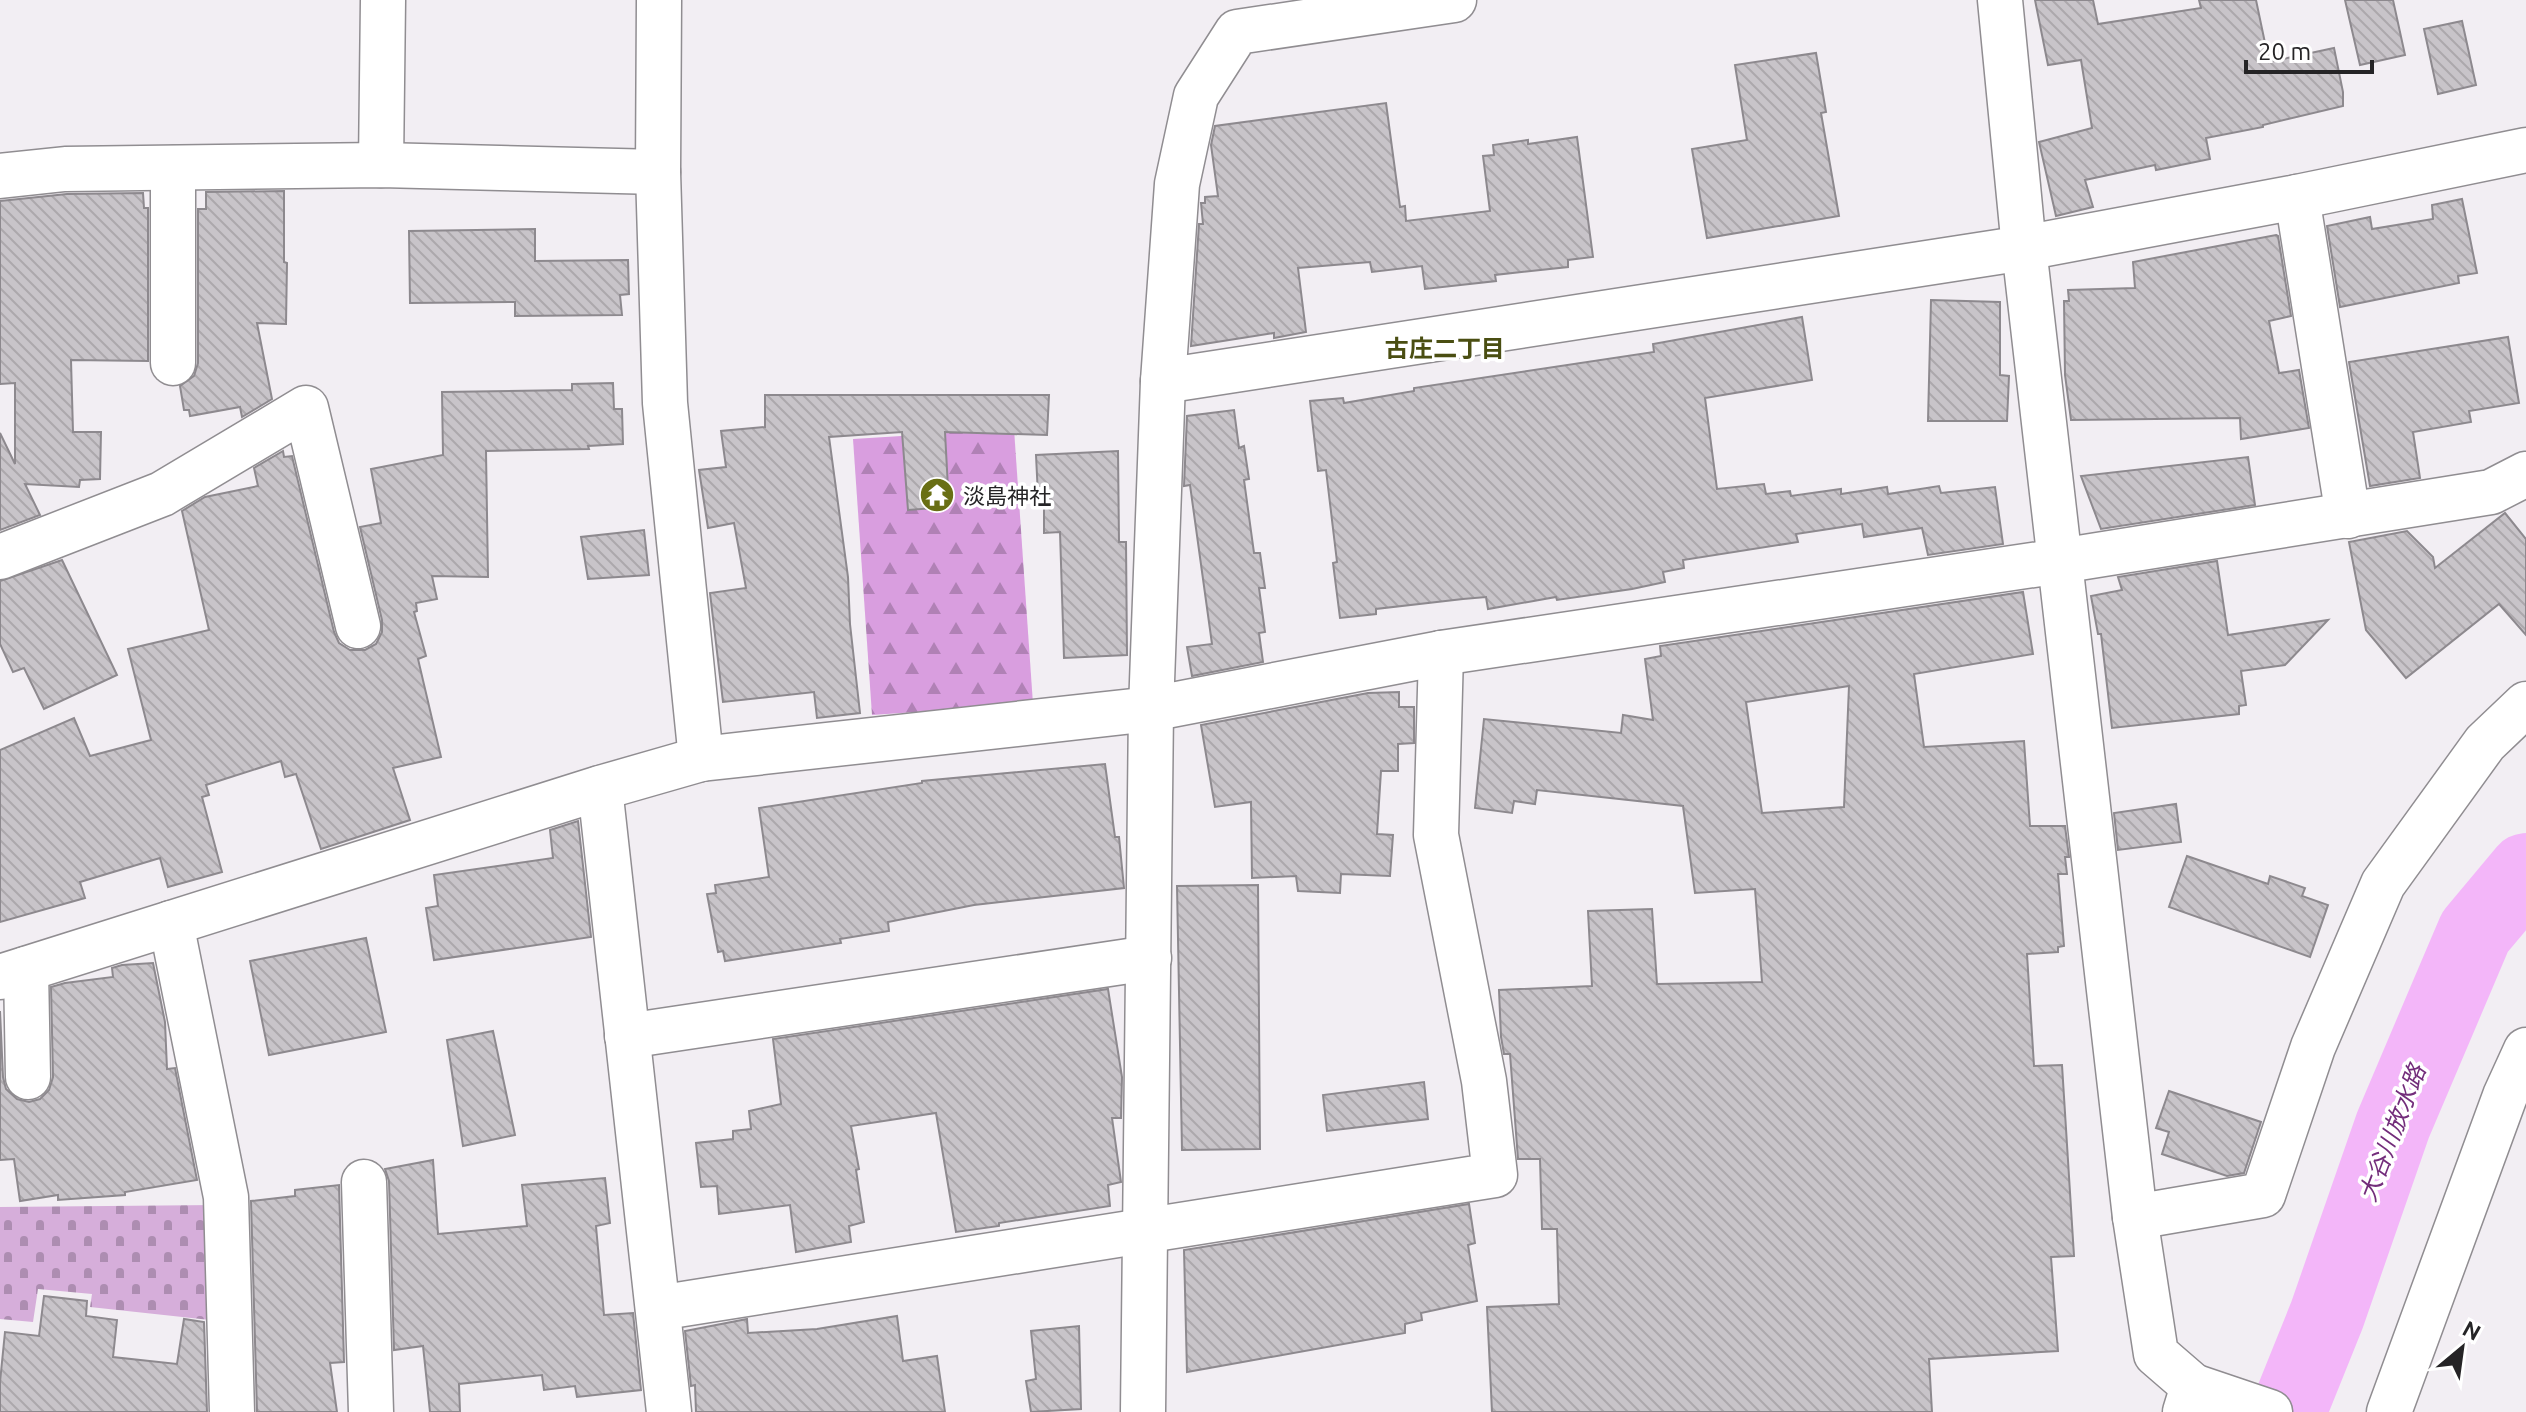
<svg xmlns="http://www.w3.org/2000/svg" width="2526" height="1412" font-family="Ubuntu,'Noto Sans JP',sans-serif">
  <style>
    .forest { fill: url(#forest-firs) }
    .cemetery { fill: url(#cemetery-stones) }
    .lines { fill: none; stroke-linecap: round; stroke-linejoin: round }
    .river { stroke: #f3b6f9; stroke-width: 76 }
    .building { fill: url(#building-back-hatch); stroke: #8d898e; stroke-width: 2; fill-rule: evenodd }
    .minor-casing { stroke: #908d91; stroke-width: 47 }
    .minor { stroke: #fff; stroke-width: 44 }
    .labels { text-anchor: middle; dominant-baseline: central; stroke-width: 7; stroke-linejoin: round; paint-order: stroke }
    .poi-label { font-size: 22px; fill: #252426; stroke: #fff; text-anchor: start }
    .neighbourhood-label { font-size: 24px; font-weight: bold; fill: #4a4e12; stroke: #fff }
    .water-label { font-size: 24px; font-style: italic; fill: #732d7b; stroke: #fff }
  </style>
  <defs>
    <pattern id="forest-firs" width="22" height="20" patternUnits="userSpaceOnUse" patternTransform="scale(2)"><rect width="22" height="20" fill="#d99edf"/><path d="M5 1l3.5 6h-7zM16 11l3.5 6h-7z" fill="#b081b5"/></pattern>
    <pattern id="cemetery-stones" width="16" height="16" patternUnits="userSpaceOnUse" patternTransform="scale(2)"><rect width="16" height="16" fill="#d6aeda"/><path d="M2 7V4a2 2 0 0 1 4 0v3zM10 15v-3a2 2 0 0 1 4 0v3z" fill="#ad8db1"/></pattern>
    <pattern id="building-back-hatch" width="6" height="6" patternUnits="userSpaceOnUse" patternTransform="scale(2)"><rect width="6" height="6" fill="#c8c4c9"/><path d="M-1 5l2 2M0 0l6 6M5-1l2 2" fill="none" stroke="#aca8ac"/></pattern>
  </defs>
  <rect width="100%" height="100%" fill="#f2eef3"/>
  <polygon class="forest" points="1014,429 1033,704 872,715 853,439"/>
  <polygon class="cemetery" points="216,1205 210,1320 90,1307 92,1294 38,1289 33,1322 0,1319 0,1207"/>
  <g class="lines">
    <polyline class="river" points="2288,1412 2327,1315 2393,1125 2475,932 2526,871"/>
  </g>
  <g class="building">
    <polygon points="2035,0 2093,0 2098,24 2201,8 2199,0 2256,0 2269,62 2334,48 2343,92 2343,106 2263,125 2263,127 2206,138 2210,159 2156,170 2155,165 2085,180 2093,207 2056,216 2039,142 2092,128 2081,60 2048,65"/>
    <polygon points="2345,0 2393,0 2405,55 2360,65"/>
    <polygon points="2462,21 2476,85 2438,94 2424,29"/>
    <polygon points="1816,53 1826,112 1821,113 1839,216 1707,238 1692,149 1747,140 1735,65"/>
    <polygon points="1386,103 1400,207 1405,206 1406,221 1490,211 1483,156 1494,155 1493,145 1528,140 1528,144 1577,137 1593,257 1568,260 1568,267 1495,275 1496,281 1425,289 1422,266 1372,272 1370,262 1298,268 1306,332 1274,338 1274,333 1191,346 1199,224 1203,224 1201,203 1205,203 1205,197 1218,196 1211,145 1215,126"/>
    <polygon points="284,191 284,262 287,263 286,324 257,323 272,399 242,417 240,407 190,416 189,410 184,410 180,386 194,376 198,363 198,209 206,209 206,192"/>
    <polygon points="143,193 144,208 148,208 148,361 71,360 73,432 101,432 100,479 80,480 79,487 25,484 40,515 0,530 0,433 15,464 15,383 0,384 0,201 67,194"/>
    <polygon points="2462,199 2477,273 2458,276 2459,283 2340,307 2327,226 2370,217 2372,229 2433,219 2432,205"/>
    <polygon points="535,229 535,261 628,260 629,294 620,295 622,315 515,316 515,302 410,303 409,231"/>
    <polygon points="2276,235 2278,236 2291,316 2269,321 2279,373 2299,370 2309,428 2241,439 2240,418 2071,420 2065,375 2064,301 2069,301 2068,290 2135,288 2133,262"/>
    <polygon points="1931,300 2000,302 2000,375 2009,376 2007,421 1928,421"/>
    <polygon points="1802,317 1812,380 1705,398 1717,489 1764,484 1766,494 1790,491 1791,496 1841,489 1841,494 1887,487 1888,494 1939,486 1941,493 1995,487 2003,544 1928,555 1922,528 1864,537 1862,524 1796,534 1798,542 1683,560 1684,568 1663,572 1665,582 1632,589 1557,600 1556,597 1488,609 1486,597 1463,599 1376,609 1376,614 1340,618 1333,563 1337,562 1326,470 1318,471 1310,401 1343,398 1344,403 1414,391 1414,388 1654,352 1653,344"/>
    <polygon points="2508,337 2519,403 2469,411 2471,422 2413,432 2420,478 2370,486 2349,362"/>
    <polygon points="613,383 614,409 622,409 623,444 588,446 589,449 486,451 488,577 432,576 437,599 416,603 417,611 414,612 426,656 418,659 441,757 393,768 410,820 321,849 296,774 285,777 281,761 206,785 209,795 202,797 222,872 168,887 160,858 80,882 85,898 0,922 0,750 74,718 90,756 151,740 128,649 209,630 182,511 205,497 258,486 254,468 283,451 284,457 292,456 334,632 339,643 350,650 365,650 376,644 382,632 382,620 360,527 381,523 371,469 443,455 442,392 572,390 572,384"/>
    <polygon points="765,395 1049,395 1047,435 945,432 949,507 908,510 902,432 829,437 848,577 850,624 860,713 817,718 814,692 723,702 710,593 746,588 734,523 708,528 699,470 726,467 721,431 765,427"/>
    <polygon points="1234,410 1239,448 1244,446 1249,479 1244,480 1254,553 1260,553 1265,588 1259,588 1265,632 1259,633 1263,662 1192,676 1187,647 1212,644 1190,485 1184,486 1187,416"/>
    <polygon points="1118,451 1119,542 1126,542 1127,655 1064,658 1060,532 1044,533 1044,496 1038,496 1036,455"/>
    <polygon points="2248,457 2255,505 2101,529 2081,476"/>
    <polygon points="2505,513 2526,539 2526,635 2499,604 2406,678 2366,630 2349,542 2407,531 2433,557 2435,568"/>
    <polygon points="644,530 649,575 588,579 581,537"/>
    <polygon points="62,560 117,675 44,709 24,668 13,672 0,644 0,581"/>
    <polygon points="2217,561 2228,635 2328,620 2285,665 2241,671 2246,705 2239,706 2239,714 2112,728 2101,634 2098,634 2091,596 2122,590 2118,577"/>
    <path d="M2023 592 2033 654 1914 674 1924 747 2024 741 2030 826H2065L2069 857H2065L2067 874H2058L2064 946 2058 947V952L2027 954 2034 1066 2062 1065 2074 1256 2051 1257 2058 1351 1929 1359 1932 1412H1492L1487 1307 1559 1304 1557 1229H1542L1540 1159H1518L1510 1054H1504L1501 1037 1499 990 1592 986 1588 911 1652 909 1657 984 1762 982 1755 889 1695 893 1683 806 1537 790 1535 804 1514 801 1512 813 1475 808 1484 719 1621 733 1623 715 1653 720 1645 659 1661 656 1660 646ZM1849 686 1844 807 1762 813 1746 702Z"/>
    <polygon points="1399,692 1399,707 1414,707 1414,743 1398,744 1398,771 1381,771 1377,834 1393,835 1390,876 1341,874 1340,893 1298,891 1296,876 1252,878 1251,802 1215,807 1201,725 1368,693"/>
    <polygon points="1105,764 1115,837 1119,837 1124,888 974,905 888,922 889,931 840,939 841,943 725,961 723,951 718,952 707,894 716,893 715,885 769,877 759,808 922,783 922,781"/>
    <polygon points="2176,804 2181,842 2118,850 2114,813"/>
    <polygon points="578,821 591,937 434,960 426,908 438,906 434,875 553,858 550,830"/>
    <polygon points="2187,856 2268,884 2270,876 2305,888 2302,896 2328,905 2310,957 2169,907"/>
    <polygon points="1258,885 1260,1149 1182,1150 1177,886"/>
    <polygon points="366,938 386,1032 269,1055 250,961"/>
    <polygon points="153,963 165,1022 167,1069 175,1068 197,1180 125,1192 125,1195 58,1200 58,1195 20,1201 14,1159 0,1160 0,1011 3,1077 6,1089 17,1099 29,1102 40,1099 49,1090 53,1077 51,987 65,983 113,977 112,968 122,965"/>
    <polygon points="1108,989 1122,1077 1121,1118 1112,1118 1121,1182 1108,1185 1110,1206 999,1223 999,1226 956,1232 936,1113 851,1126 859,1169 856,1170 864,1222 849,1226 851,1242 796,1252 790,1205 719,1214 717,1186 701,1187 696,1143 733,1139 733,1131 751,1129 749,1111 781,1104 773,1039"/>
    <polygon points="493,1031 515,1135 463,1146 447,1040"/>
    <polygon points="1424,1082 1428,1119 1327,1131 1323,1095"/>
    <polygon points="2169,1091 2261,1122 2244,1173 2227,1176 2162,1154 2169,1132 2156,1128"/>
    <polygon points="433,1160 438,1234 527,1226 522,1185 605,1178 610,1223 596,1226 604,1315 633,1313 641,1390 577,1397 575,1386 544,1390 542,1375 459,1384 460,1412 430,1412 423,1346 394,1350 389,1181 385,1169"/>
    <polygon points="339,1185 344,1362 330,1363 337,1412 257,1412 251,1201 295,1196 295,1190"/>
    <polygon points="1469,1204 1475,1243 1468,1245 1477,1301 1421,1313 1422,1320 1405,1324 1405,1333 1187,1372 1184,1250"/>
    <polygon points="44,1296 87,1301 86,1316 117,1320 113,1357 177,1364 184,1319 204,1322 207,1412 0,1412 0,1382 5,1332 39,1336"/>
    <polygon points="897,1316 903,1361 937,1356 945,1412 696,1412 695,1385 691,1386 685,1331 747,1319 748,1333 817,1329"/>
    <polygon points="1079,1326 1081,1409 1031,1412 1026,1381 1036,1379 1031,1331"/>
  </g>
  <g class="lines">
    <g class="minor-casing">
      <g id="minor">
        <polyline points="659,0 658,172 665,403 701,759"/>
        <polyline points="2000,0 2024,248 2135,1217 2156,1354 2193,1386"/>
        <polyline points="381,165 383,0"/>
        <polyline points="173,168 173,363"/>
        <polyline points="0,176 65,169 381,165 658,172"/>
        <polyline points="2297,197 2348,516"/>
        <polyline points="1163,381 2024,248 2297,197 2526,150"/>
        <polyline points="0,557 162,494 306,408 358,626"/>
        <polyline points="600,788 669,1412"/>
        <polyline points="171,923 226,1197 232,1412"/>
        <polyline points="26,969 28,1077"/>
        <polyline points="0,977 600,788 701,759 1151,709 1441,653 2060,561 2491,492 2526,474"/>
        <polyline points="627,1036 1149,958"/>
        <polyline points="364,1182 371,1412"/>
        <polyline points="2135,1217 2263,1195 2313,1047 2383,884 2485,743 2526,704"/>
        <polyline points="658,1308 1495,1175 1484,1081 1436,835 1441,653"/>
        <polyline points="1143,1412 1151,709 1163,381 1177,184 1196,96 1237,32 1454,0"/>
        <polyline points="2185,1412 2193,1386 2270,1412"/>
        <polyline points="2389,1412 2505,1096 2526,1050"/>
      </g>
    </g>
    <use href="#minor" class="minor"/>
  </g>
  <defs>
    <g id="temple-disc" transform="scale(1.8)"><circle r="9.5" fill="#696f14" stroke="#fff"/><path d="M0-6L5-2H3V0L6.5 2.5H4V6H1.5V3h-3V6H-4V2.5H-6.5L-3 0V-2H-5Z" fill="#fff"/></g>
  </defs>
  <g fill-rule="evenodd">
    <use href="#temple-disc" x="937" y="495"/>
  </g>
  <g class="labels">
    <g class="poi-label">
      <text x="963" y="495">淡島神社</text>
    </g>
    <g class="neighbourhood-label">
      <text x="1445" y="348">古庄二丁目</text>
    </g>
    <g class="water-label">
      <text transform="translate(2392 1133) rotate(-69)">大谷川放水路</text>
    </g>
  </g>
  <g transform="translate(2462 1348) rotate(29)" stroke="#ffffff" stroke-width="6" paint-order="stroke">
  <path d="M0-6L14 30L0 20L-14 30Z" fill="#252426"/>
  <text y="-12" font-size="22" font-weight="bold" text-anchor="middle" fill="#252426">N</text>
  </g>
  <path d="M2246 60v12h126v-12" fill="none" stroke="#252426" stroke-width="4"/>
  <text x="2258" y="60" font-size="24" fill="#252426" stroke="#ffffff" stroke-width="6" paint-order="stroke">20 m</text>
</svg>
